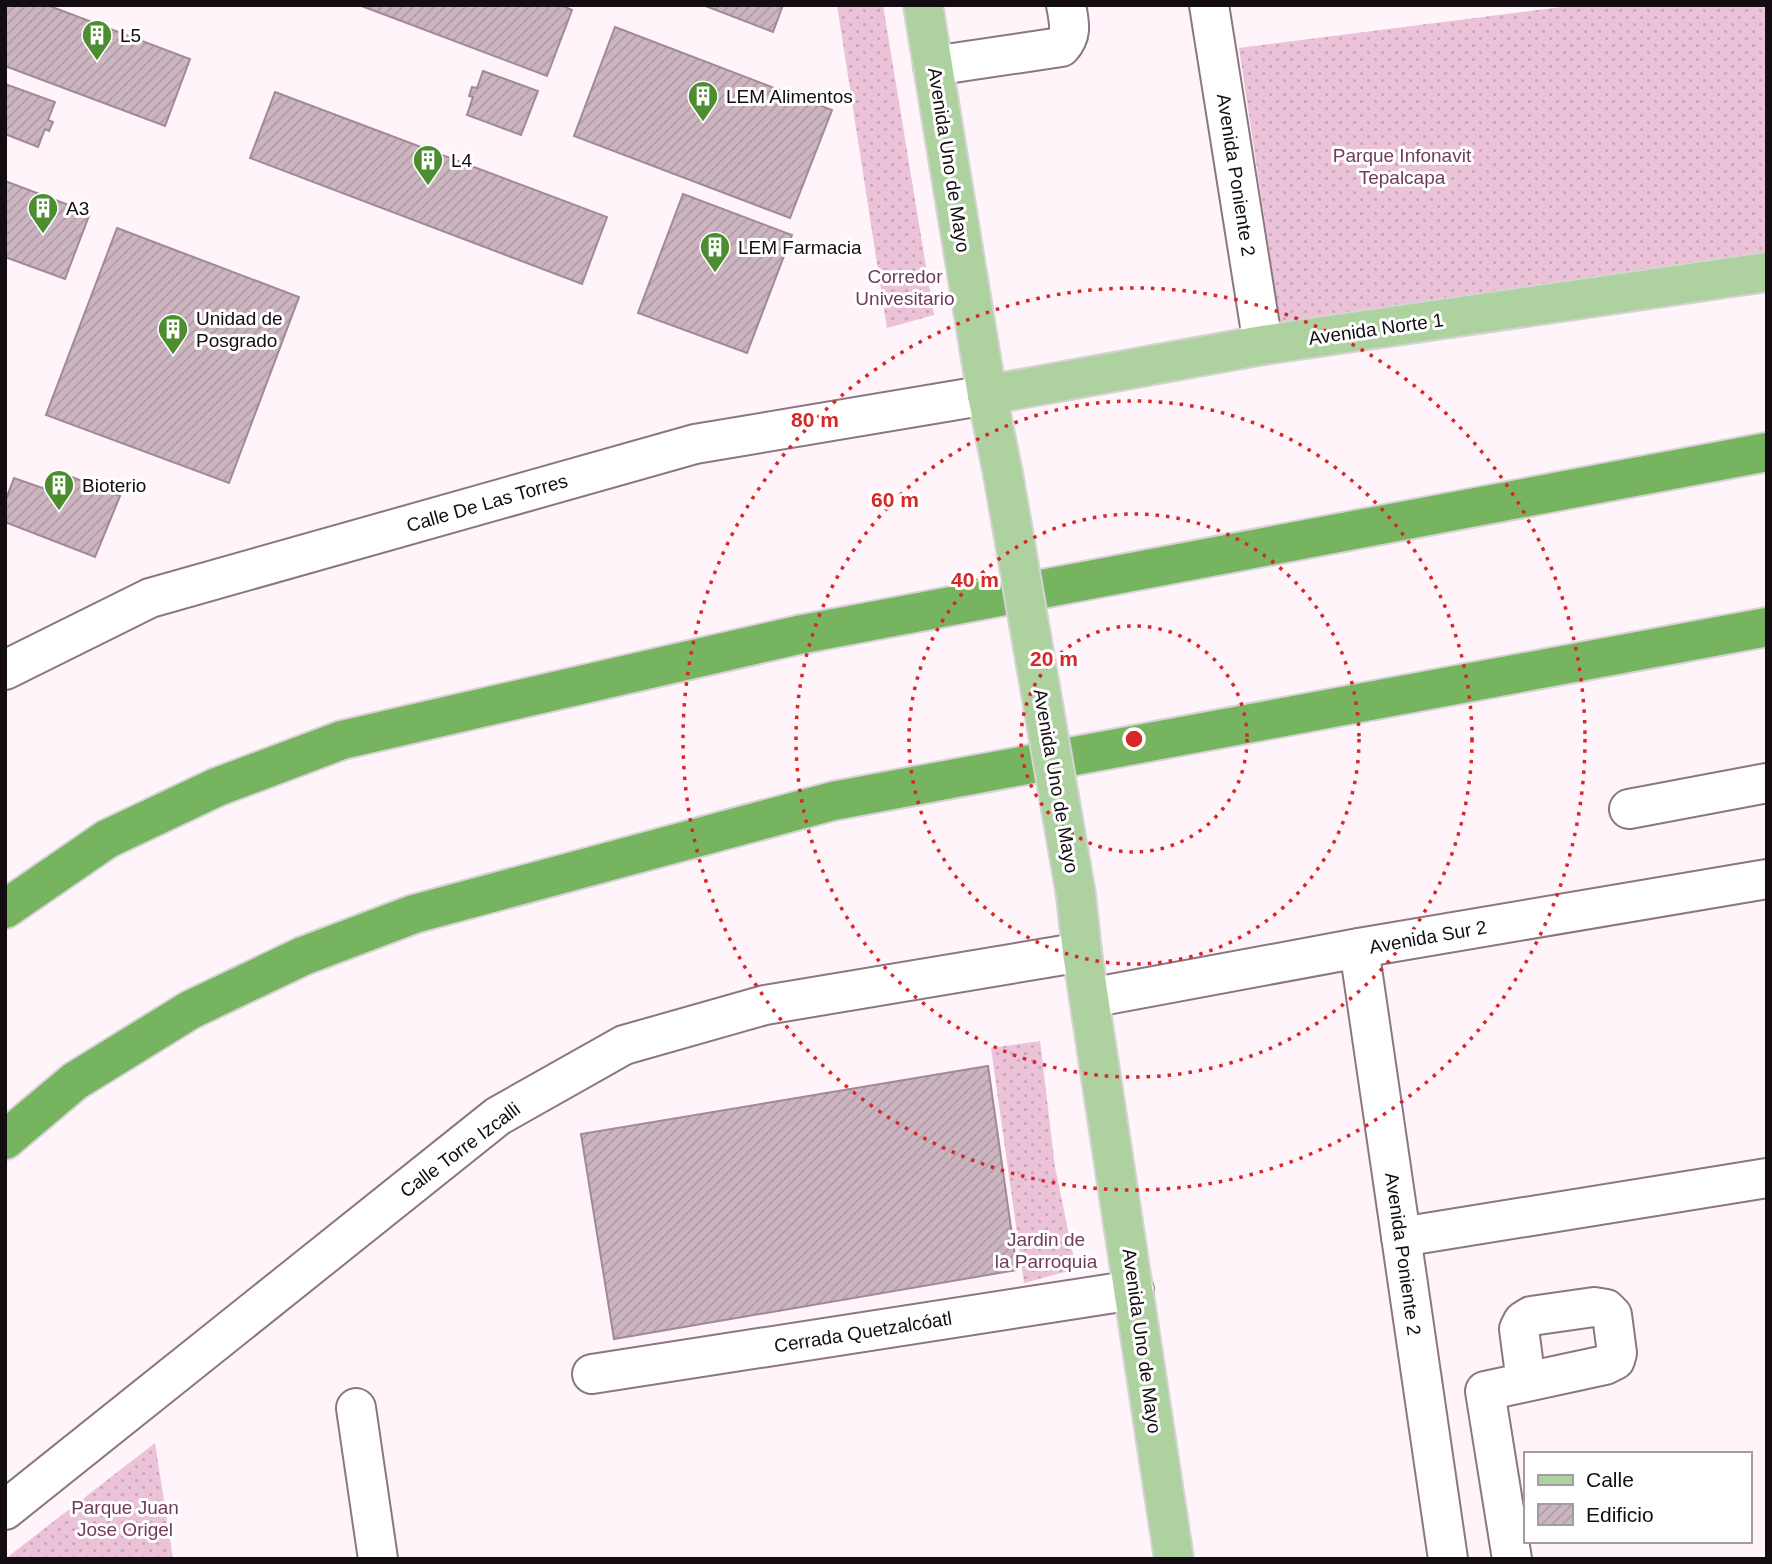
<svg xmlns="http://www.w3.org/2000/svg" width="1772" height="1564" font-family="Helvetica,sans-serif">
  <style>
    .grass { fill: url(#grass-dots) }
    .building { fill: url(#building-hatch); stroke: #a18a95; stroke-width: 2 }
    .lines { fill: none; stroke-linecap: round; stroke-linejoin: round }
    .minor-casing { stroke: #8c7681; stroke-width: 42 }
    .major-casing { stroke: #d5d3d4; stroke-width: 42 }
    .highway-casing { stroke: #d5d3d4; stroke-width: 42 }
    .minor { stroke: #fff; stroke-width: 38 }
    .major { stroke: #add29f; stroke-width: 38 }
    .highway { stroke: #76b45f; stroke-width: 38 }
    .major-bridge-casing { stroke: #d5d3d4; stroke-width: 42; stroke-linecap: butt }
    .major-bridge { stroke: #add29f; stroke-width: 38 }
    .ring { fill: none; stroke: #d62828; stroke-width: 3.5; stroke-dasharray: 3.5 7 }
    .labels { text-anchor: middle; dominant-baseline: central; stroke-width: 6; stroke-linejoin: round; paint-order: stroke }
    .poi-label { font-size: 19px; fill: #130c10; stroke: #fff; text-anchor: start }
    .park-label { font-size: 19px; fill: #733b5b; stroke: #fff }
    .street-label { font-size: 19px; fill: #130c10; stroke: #fff }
    .centre { fill: #d62828; stroke: #fff; stroke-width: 3.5 }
    .ring-label { font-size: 21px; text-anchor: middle; font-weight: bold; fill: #d62828; stroke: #fff; stroke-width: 6; stroke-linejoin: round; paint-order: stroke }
  </style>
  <defs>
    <pattern id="grass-dots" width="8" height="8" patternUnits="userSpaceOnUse" patternTransform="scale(1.75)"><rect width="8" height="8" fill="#ebc2d7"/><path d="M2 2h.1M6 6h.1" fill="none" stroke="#c9a6b8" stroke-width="1.8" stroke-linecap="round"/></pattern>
    <pattern id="building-hatch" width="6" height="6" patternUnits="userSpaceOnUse" patternTransform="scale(1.75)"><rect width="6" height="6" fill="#ccb5c1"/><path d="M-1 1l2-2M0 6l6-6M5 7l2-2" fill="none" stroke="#ae9aa5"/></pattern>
  </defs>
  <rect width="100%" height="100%" fill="#fff4f9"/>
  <g class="grass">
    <polygon points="837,5 883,5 934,315 887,328"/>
    <polygon points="1577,5 1767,5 1767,252 1280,323 1239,48"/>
    <polygon points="1040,1041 1055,1167 1076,1269 1024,1283 991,1048"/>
    <polygon points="155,1443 173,1559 5,1559"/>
  </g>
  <g class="building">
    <polygon points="5,5 47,5 190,59 165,126 5,66"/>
    <polygon points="359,5 561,5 572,10 547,76"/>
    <polygon points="703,5 783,5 773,32"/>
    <polygon points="615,27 832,110 790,218 574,136"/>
    <polygon points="483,71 538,91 521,135 467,115 473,97 469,96 472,87 477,88"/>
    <polygon points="5,84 55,102 48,120 53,122 49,131 45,129 38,147 5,134"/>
    <polygon points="275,92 607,217 582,284 250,158"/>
    <polygon points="5,181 90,213 65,279 5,257"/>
    <polygon points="683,194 792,235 747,353 638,313"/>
    <polygon points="117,228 299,297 229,483 46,415"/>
    <polygon points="59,472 120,496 95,557 5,522 5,502 14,478 51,491"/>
    <polygon points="988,1066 1017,1270 614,1339 581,1134"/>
  </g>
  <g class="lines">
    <g class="minor-casing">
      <g id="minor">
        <polyline points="1209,5 1263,345"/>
        <path d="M933 66 1061 47C1073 34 1069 22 1066 5"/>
        <polyline points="5,670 150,598 695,444 987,395"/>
        <polyline points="1629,809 1767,783"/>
        <polyline points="1359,948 1448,1559"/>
        <polyline points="1090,998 1359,948 1767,879"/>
        <polyline points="1401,1237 1767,1178"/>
        <polyline points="592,1374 1134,1290"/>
        <polyline points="356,1408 378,1559"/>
        <polyline points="5,1510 498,1116 624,1045 765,1005 1082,952"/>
        <polyline points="1512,1559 1485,1391 1605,1365 1615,1360 1617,1353 1612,1315 1606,1309 1594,1307 1531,1316 1523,1321 1519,1329 1526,1382"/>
      </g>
    </g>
    <g class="major-casing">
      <g id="major">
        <polyline points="923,5 987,395 1003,474"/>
        <polyline points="987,395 1263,345 1767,272"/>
        <polyline points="1076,895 1082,952 1174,1559"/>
      </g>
    </g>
    <g class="highway-casing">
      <g id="highway">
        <polyline points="5,909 107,839 217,787 342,740 798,635 1767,452"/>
        <polyline points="5,1140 75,1081 190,1010 303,956 414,914 833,801 1767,627"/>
      </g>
    </g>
    <use href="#minor" class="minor"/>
    <use href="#major" class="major"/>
    <use href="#highway" class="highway"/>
    <g class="major-bridge-casing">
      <polyline id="major-bridge" points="1003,474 1076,895"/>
    </g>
    <use href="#major-bridge" class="major-bridge"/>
  </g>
  <g class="ring">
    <circle cx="1134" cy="739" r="113"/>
    <circle cx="1134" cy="739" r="225"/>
    <circle cx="1134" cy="739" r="338"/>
    <circle cx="1134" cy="739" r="451"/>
  </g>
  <defs>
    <g id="building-pin" transform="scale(1.575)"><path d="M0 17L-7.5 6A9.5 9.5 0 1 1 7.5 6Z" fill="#4b8d2f" stroke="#fff"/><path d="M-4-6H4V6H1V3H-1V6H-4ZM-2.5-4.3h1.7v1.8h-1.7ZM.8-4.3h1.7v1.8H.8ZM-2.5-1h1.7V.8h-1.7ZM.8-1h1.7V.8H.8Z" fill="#fff"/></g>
  </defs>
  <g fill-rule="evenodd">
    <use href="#building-pin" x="97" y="35"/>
    <use href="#building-pin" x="703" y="96"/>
    <use href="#building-pin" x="428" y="160"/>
    <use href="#building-pin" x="43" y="208"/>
    <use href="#building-pin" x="715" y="247"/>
    <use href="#building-pin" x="173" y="329"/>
    <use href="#building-pin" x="59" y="485"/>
  </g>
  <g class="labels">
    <g class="poi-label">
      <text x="120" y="35">L5</text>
      <text x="726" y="96">LEM Alimentos</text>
      <text x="451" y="160">L4</text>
      <text x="66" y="208">A3</text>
      <text x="738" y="247">LEM Farmacia</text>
      <text x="196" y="318">Unidad de<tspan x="196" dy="22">Posgrado</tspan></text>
      <text x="82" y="485">Bioterio</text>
    </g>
    <g class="park-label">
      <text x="1402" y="155">Parque Infonavit<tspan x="1402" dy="22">Tepalcapa</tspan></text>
      <text x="905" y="276">Corredor<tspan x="905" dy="22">Univesitario</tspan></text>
      <text x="1046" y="1239">Jardin de<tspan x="1046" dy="22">la Parroquia</tspan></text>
      <text x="125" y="1507">Parque Juan<tspan x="125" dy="22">Jose Origel</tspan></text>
    </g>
    <g class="street-label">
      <text transform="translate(949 160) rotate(81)">Avenida Uno de Mayo</text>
      <text transform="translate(1236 175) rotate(81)">Avenida Poniente 2</text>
      <text transform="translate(1376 329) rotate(-8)">Avenida Norte 1</text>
      <text transform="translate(487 503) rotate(-16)">Calle De Las Torres</text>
      <text transform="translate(1056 781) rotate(80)">Avenida Uno de Mayo</text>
      <text transform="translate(1428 937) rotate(-10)">Avenida Sur 2</text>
      <text transform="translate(460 1150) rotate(-37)">Calle Torre Izcalli</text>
      <text transform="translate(1403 1254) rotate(82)">Avenida Poniente 2</text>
      <text transform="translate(863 1332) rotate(-9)">Cerrada Quetzalcóatl</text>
      <text transform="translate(1142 1341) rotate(82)">Avenida Uno de Mayo</text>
    </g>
  </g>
  <circle cx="1134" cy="739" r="10" class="centre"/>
  <g class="ring-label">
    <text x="815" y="427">80 m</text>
    <text x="895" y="507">60 m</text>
    <text x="975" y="587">40 m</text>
    <text x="1054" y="666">20 m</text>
  </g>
  <rect width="1772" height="1564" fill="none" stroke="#130c10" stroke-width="14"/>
  <rect x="1524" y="1452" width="228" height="91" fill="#ffffff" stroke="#a19e9f" stroke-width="2"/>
  <rect x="1538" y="1475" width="35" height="10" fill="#add29f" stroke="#a19e9f" stroke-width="2"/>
  <text x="1586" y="1487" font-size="21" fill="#130c10">Calle</text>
  <rect x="1538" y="1504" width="35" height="21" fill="url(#building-hatch)" stroke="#a19e9f" stroke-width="2"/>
  <text x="1586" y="1522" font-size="21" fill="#130c10">Edificio</text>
</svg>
